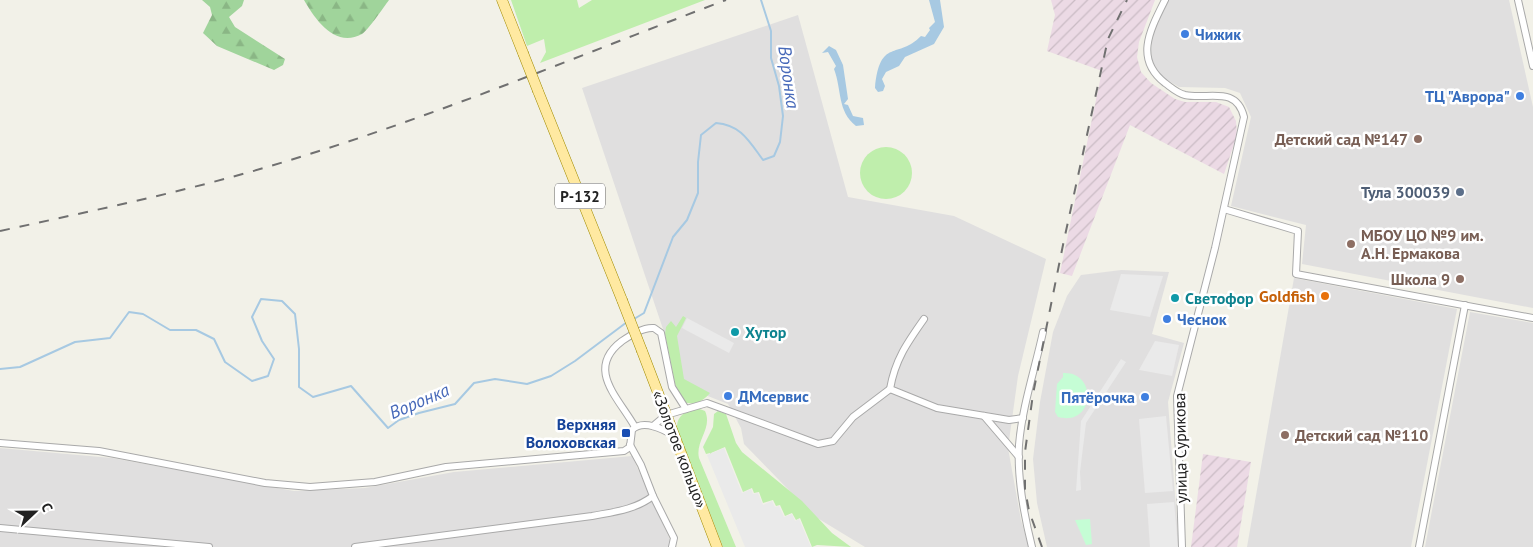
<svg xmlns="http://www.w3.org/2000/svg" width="1533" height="547" font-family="'PT Sans',sans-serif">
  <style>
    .residential { fill: #e0dfdf }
    .industrial { fill: url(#industrial-furrows) }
    .grass { fill: #bfeeac }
    .forest { fill: url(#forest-firs) }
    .park { fill: #c5fdd5 }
    .parking { fill: #eaeaea }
    .water { fill: #a7c9e2 }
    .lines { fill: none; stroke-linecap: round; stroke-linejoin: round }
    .stream { stroke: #a7c9e2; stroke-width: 2 }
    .street-casing { stroke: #a9a9a9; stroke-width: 8 }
    .primary-casing { stroke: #a08b00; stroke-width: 11 }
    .street { stroke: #fff; stroke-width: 6 }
    .primary { stroke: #ffe9a1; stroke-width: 10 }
    .rail { stroke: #707070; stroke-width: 2; stroke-dasharray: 10 10; stroke-linecap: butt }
    .primary-bridge-casing { stroke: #a08b00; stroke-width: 11; stroke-linecap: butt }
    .primary-bridge { stroke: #ffe9a1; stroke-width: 10 }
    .shop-dot { fill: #3f7fe0; stroke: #fff; stroke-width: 2 }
    .education-dot { fill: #8d6e63; stroke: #fff; stroke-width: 2 }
    .service-dot { fill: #5c6f8a; stroke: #fff; stroke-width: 2 }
    .food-dot { fill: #e8710a; stroke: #fff; stroke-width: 2 }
    .culture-dot { fill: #0f9aa8; stroke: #fff; stroke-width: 2 }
    .transit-dot { fill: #1a4fb4; stroke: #fff; stroke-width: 2 }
    .labels { text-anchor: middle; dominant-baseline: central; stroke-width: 5; stroke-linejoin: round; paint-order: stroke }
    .shield { fill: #fff; stroke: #646464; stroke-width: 1 }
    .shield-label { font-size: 15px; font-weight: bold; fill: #222 }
    .shop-label { font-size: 16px; font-weight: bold; fill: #366cbe; stroke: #fff; text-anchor: start }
    .education-label { font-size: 16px; font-weight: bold; fill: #785e54; stroke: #fff; text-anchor: end }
    .service-label { font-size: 16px; font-weight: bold; fill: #4e5e75; stroke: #fff; text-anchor: end }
    .food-label { font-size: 16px; font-weight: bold; fill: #c56008; stroke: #fff; text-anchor: end }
    .culture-label { font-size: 16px; font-weight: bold; fill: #0d838f; stroke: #fff; text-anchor: start }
    .transit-label { font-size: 16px; font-weight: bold; fill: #164399; stroke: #fff; text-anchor: end }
    .street-label { font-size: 16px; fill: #222; stroke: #fff }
    .water-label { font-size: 18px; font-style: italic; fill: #4769b9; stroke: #fff }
  </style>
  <defs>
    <pattern id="industrial-furrows" width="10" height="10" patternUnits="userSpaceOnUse" patternTransform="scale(1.25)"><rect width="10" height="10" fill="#ecdae5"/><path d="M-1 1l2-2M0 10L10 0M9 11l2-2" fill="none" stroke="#cabbc4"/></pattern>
    <pattern id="forest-firs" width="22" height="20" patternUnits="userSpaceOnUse" patternTransform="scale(1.25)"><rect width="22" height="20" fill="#a0d49b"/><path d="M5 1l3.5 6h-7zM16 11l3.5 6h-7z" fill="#8ab685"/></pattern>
  </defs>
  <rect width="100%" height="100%" fill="#f2f1e8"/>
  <g class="residential">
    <polygon points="1167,0 1509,0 1533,107 1533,308 1302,264 1306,225 1231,206 1251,117 1240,93 1225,88 1179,87 1162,77 1152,65 1151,50 1153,33"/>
    <polygon points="798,15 848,197 954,216 1046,259 1018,376 1008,448 1021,520 1029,547 865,547 814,516 744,444 741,428 728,404 685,387 665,335 582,88"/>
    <polygon points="1121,270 1169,272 1152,334 1184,343 1168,402 1179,547 1047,547 1037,503 1033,459 1040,402 1053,332 1067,296 1081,275"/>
    <polygon points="1294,278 1457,309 1411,547 1247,547"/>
    <polygon points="1470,312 1533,323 1533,547 1425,547"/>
    <polygon points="0,448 112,458 294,491 365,488 454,472 632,456 671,542 670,547 0,547"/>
  </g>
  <g class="industrial">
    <polygon points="1051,0 1155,0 1139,42 1137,57 1141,72 1151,83 1175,99 1185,102 1216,102 1229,107 1236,121 1237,135 1224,174 1130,125 1072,276 1060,273 1102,71 1047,51 1055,15"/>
    <polygon points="1203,454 1251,462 1237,547 1191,547"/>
  </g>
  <g class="grass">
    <polygon points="511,0 577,0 579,8 592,0 705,0 540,63 546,52 544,39 527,46"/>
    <circle cx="886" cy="173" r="26"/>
    <path d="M683 316 686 318 677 336 684 379 710 393C703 401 695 406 684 402L675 384 665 334 666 327 671 321 676 327Z"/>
    <path d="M697 408 705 411C713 428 695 441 699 458L736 547H723L677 428C677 415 686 411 697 408Z"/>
    <polygon points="718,411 726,414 736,443 742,452 802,501 832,533 851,547 817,545 812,547 800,518 796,520 792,513 785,516 780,505 776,506 773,500 763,503 759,492 754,493 752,488 743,492 725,447 711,453 722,483 710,453 706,454 703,447 713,427 714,414"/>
  </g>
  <g class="forest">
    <polygon points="202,0 244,0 242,6 229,17 235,27 285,59 283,65 274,70 217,46 203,33 212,15 210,7"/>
    <path d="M304 0H389C383 8 369 29 362 34 335 49 315 19 304 0Z"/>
  </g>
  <g class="park">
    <path d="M1063 373C1098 371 1095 427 1058 417L1055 412 1057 384 1063 377Z"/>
    <polygon points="1090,519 1092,544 1086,545 1075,520"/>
  </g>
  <g class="parking">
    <polygon points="1121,274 1163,276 1150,317 1110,310"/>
    <polygon points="687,318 734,343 729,353 682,328"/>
    <polygon points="1155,341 1179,345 1172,376 1139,370"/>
    <polygon points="1121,359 1126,362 1086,423 1080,472 1081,490 1076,491 1081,421"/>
    <polygon points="1166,416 1173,491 1145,493 1139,419"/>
    <polygon points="724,448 742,493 751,489 753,494 758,493 763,505 772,501 775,507 779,506 784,517 792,514 795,521 799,519 811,547 745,547 707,455"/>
    <polygon points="1174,502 1178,547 1150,547 1147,504"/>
  </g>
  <g class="water">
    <path d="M929 0H940L944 27 934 44 905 57 899 66 886 72 882 79 885 86 883 91 878 92 875 88C880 37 898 60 921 36L925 37 930 30 929 28 935 22Z"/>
    <path d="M829 46 836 50 843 65 848 99 844 104 848 105 853 116 863 118 864 125 856 126C837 111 842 90 834 69L836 66 828 52 822 53Z"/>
  </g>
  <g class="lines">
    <g class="stream">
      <path d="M634 319 644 313 673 237 687 220 698 193V162L701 135 716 123C741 125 749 141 763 160L774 156 780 142 783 116 779 86 771 58V31L761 0"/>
      <polyline points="0,369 20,367 75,342 110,338 129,312 143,314 170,330 196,330 214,339 225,362 252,381 268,376 274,359 262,341 252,317 261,299 282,301 295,314 299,349 299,387 313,397 351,386 388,428 399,420 419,413 455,404 474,383 495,379 527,384 551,376 575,361 627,322"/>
    </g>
    <g class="street-casing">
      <g id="street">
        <path d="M1165 0C1150 30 1134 59 1165 83 1172 88 1177 93 1185 95 1208 100 1236 85 1244 117L1215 248 1177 396 1182 547"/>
        <polyline points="1518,0 1533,66"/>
        <polyline points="1224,209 1298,231 1296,274 1533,318"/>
        <polyline points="890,389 937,408 1009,420 1023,418"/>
        <path d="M890 389C895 360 907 343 924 319"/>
        <polyline points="984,416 1019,457"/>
        <polyline points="653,426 666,415 707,403 818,444 833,441 853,417 890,389"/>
        <path d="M635 427C618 397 585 369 622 341 631 335 643 327 654 328L661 333 672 387 686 409"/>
        <path d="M0 443 99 451 265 483 310 487 375 482 446 467 624 451 630 447 632 430C643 419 663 429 674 436"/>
        <polyline points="653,496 674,538 672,547"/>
        <polyline points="0,528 209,547"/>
        <path d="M355 547 592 516C613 512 635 510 653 496L641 465 630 445"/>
        <path d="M1032 547C1024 515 1017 478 1019 445 1022 407 1035 369 1043 332"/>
        <polyline points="1419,547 1465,305"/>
      </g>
    </g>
    <g class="primary-casing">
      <g id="primary">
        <polyline points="502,0 523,53"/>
        <polyline points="538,91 622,300"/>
        <polyline points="642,351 717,547"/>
      </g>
    </g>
    <use href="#street" class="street"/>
    <use href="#primary" class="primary"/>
    <g class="rail">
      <path d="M0 231C96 210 193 190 287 161 436 116 580 55 726 0"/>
      <polyline points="1042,547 1029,511 1025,489 1025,452 1033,394 1064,240 1108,39 1127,0"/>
    </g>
    <g class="primary-bridge-casing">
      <g id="primary-bridge">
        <polyline points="523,53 538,91"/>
        <polyline points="622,300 642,351"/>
      </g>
    </g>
    <use href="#primary-bridge" class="primary-bridge"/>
  </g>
  <g class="shop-dot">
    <circle cx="1185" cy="34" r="5"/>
    <circle cx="1520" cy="96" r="5"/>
    <circle cx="1167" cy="319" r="5"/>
    <circle cx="728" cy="396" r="5"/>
    <circle cx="1145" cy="397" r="5"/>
  </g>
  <g class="education-dot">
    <circle cx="1418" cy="139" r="5"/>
    <circle cx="1351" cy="244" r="5"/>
    <circle cx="1460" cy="279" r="5"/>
    <circle cx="1285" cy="435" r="5"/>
  </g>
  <circle class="service-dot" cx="1460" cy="192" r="5"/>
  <circle class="food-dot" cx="1325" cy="296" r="5"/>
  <g class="culture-dot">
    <circle cx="1175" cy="298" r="5"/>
    <circle cx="735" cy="332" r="5"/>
  </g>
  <rect class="transit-dot" x="621" y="428" width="10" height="10" rx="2.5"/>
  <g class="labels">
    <rect class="shield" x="555" y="183.5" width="50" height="25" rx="4"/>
    <g class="shield-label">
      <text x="580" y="196">Р-132</text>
    </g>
    <g class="shop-label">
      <text x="1195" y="34">Чижик</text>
      <text x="1510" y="96" text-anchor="end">ТЦ "Аврора"</text>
      <text x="1177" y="319">Чеснок</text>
      <text x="738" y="396">ДМсервис</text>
      <text x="1135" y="397" text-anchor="end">Пятёрочка</text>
    </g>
    <g class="education-label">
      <text x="1408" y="139">Детский сад №147</text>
      <text x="1361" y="235" text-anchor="start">МБОУ ЦО №9 им.<tspan x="1361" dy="18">А.Н. Ермакова</tspan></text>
      <text x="1450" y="279">Школа 9</text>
      <text x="1295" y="435" text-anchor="start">Детский сад №110</text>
    </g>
    <g class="service-label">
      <text x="1450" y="192">Тула 300039</text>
    </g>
    <g class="food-label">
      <text x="1315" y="296">Goldfish</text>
    </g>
    <g class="culture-label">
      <text x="1185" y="298">Светофор</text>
      <text x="745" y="332">Хутор</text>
    </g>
    <g class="transit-label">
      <text x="616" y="424">Верхняя<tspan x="616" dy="18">Волоховская</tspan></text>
    </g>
    <g class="street-label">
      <text transform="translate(1180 448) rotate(-91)">улица Сурикова</text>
      <text transform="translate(680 449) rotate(69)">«Золотое кольцо»</text>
    </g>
    <g class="water-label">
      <text transform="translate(789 77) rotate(82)">Воронка</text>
      <text transform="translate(419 401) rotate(-23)">Воронка</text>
    </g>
  </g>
  <g transform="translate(35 512) rotate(68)" stroke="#ffffff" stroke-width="4" paint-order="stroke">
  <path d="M0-4L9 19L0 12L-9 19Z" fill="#222222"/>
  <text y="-8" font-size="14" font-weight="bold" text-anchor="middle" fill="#222222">С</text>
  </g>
</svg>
